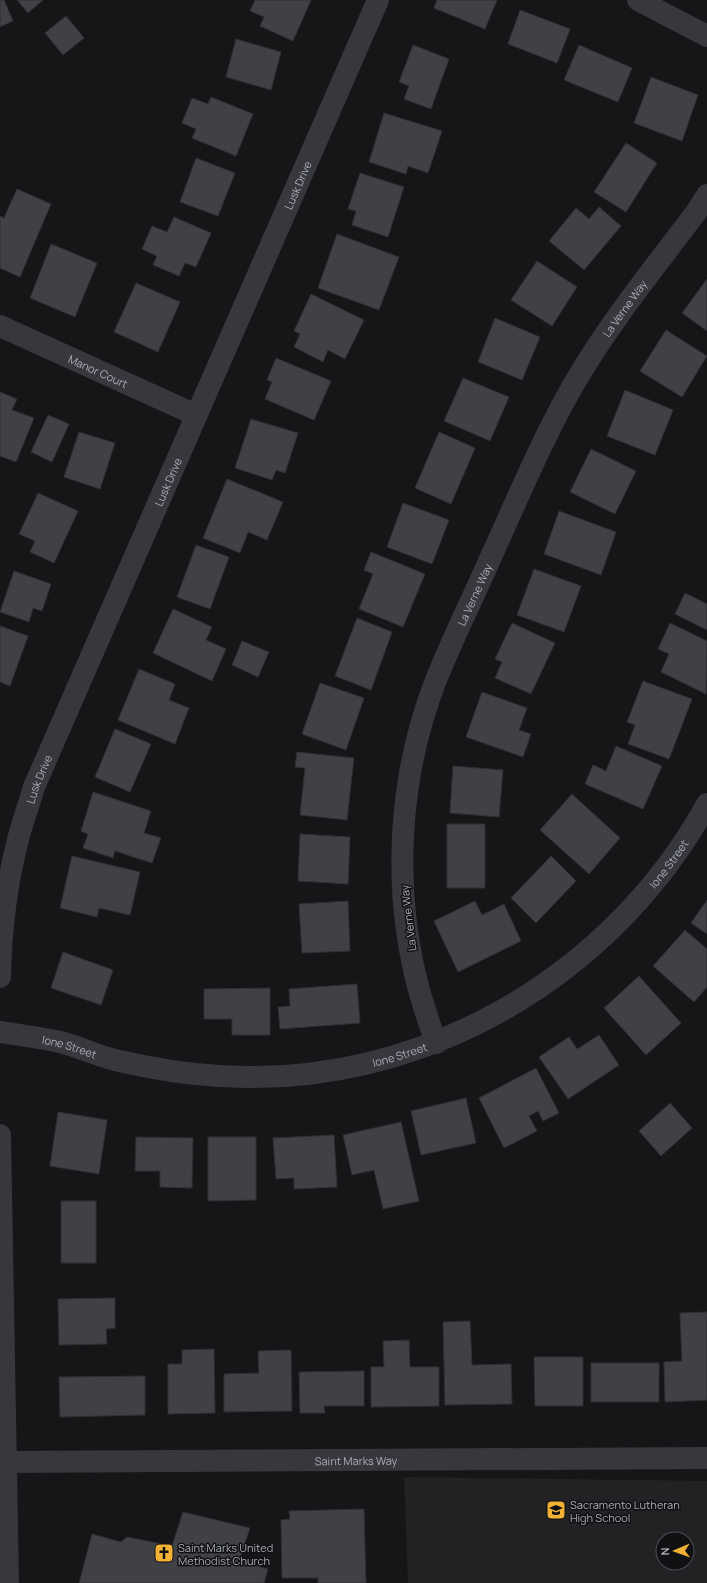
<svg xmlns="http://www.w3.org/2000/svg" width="707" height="1583" font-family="Manrope,sans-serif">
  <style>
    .built { fill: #222225; fill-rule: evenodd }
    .building { fill: #404145; stroke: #303034 }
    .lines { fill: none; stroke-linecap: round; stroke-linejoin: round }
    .street { stroke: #37383d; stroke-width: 22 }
    .labels { text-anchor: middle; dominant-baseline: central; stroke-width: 3; stroke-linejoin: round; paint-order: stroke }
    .street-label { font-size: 11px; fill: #a8adb8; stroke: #111113 }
    .poi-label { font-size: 11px; fill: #a8adb8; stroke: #111113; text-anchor: start }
  </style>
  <rect width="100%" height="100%" fill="#161618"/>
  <path class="built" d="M404 1477 707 1481V1583H408ZM663 1539H687V1563H663Z"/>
  <g class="building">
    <polygon points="0,0 4,0 13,21 0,27"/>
    <polygon points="17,0 43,0 28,13"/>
    <polygon points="255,0 311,0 293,41 260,26 264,17 250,11"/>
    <polygon points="437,0 497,0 485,29 434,8"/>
    <polygon points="520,10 570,29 557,63 508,44"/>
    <polygon points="66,16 84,38 63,55 45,33"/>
    <polygon points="236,39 281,52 271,90 226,77"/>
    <polygon points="413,45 449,59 431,109 404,99 409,86 399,82"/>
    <polygon points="579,45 632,68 618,102 564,80"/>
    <polygon points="651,77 698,95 682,141 634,123"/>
    <polygon points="211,97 253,114 236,156 192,138 196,129 182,123 192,98 208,104"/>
    <polygon points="384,113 442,131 428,173 408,166 406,174 369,162"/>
    <polygon points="626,143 657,163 626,212 594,192"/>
    <polygon points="196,158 235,173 218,216 180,202"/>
    <polygon points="360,173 404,187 388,237 352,225 356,211 348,209"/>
    <polygon points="17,189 51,204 20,277 0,268 0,216 4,218"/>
    <polygon points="599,207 621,226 584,270 549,241 576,208 589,219"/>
    <polygon points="174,217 211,233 196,267 185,263 179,276 153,265 157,256 142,249 152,226 167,232"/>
    <polygon points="337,234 399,257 379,310 318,288"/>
    <polygon points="51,244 97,263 75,317 30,298"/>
    <polygon points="537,261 577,287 552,326 511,300"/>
    <polygon points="707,279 707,331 682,313"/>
    <polygon points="136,283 180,302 158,352 114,332"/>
    <polygon points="311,294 364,320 345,359 328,350 323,362 294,347 300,334 294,331"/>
    <polygon points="495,318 540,337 522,380 478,362"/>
    <polygon points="666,330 707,356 682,397 640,371"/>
    <polygon points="276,358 331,381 314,420 265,399 272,382 267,380"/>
    <polygon points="463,378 509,397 490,441 444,421"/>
    <polygon points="625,390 673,410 655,455 607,436"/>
    <polygon points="0,392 17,399 12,410 34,418 16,462 0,456"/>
    <polygon points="48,415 69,424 52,462 31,452"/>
    <polygon points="251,419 298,433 285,473 276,470 272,480 235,468"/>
    <polygon points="79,432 115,443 100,489 64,477"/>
    <polygon points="439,432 475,448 451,504 415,488"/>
    <polygon points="591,449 636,471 615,514 570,492"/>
    <polygon points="227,479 283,502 267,540 248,532 240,553 203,538"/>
    <polygon points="38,493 78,511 54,563 30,552 35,541 19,534"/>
    <polygon points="403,503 449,520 432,564 387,547"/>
    <polygon points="559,511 616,532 601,575 544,554"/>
    <polygon points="196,545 229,557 210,609 177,597"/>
    <polygon points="371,552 425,574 403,627 359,609 373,574 364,570"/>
    <polygon points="534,569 581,586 564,632 517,615"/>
    <polygon points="14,571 51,584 42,611 33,608 29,622 0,612"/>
    <polygon points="685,593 707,604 707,630 675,614"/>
    <polygon points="173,609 212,627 206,640 226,649 212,681 153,653"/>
    <polygon points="357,618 392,632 371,690 335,676"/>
    <polygon points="512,623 555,643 531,694 495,678 502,662 495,659"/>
    <polygon points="670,623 707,641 706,694 661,672 669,654 658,649"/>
    <polygon points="0,626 28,636 10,686 0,682"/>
    <polygon points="242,641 269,652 258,677 232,665"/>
    <polygon points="139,669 175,684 169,700 189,708 175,744 118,720"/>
    <polygon points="643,681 692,699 669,759 628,744 635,725 627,722"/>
    <polygon points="320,683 364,698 346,750 302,734"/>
    <polygon points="482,692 527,708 519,730 531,734 523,757 466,737"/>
    <polygon points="115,729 151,744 130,792 95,777"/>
    <polygon points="616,746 662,766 643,809 585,784 593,765 606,771"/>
    <polygon points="297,752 354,758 347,820 300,815 305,768 295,767"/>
    <polygon points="453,766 503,770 499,817 450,813"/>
    <polygon points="93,792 151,811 144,833 161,838 152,863 115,851 113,858 83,848 88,834 81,831"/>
    <polygon points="572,794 620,838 589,874 540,830"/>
    <rect x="447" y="824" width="38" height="64"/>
    <polygon points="300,834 350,837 348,884 298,881"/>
    <polygon points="72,856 140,872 130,915 99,908 97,917 60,908"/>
    <polygon points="551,856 576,881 536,923 511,898"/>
    <polygon points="707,900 707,934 691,923"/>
    <polygon points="348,901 350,951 302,953 299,904"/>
    <polygon points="475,901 482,915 504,904 521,941 458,972 434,921"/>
    <polygon points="685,930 707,949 707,987 694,1002 653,966"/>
    <polygon points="63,952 113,970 101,1005 51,988"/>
    <polygon points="639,976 681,1023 646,1055 604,1008"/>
    <polygon points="357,984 360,1023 280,1029 278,1007 290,1006 289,989"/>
    <polygon points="270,988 270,1035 232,1035 232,1019 204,1019 204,989"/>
    <polygon points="599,1035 619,1065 568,1099 539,1057 569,1037 577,1049"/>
    <polygon points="536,1068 559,1113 543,1121 538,1111 529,1116 537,1131 504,1148 479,1098"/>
    <polygon points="466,1098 476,1143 421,1155 411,1111"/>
    <polygon points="670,1103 692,1128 661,1156 639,1131"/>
    <polygon points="58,1112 107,1120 99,1174 50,1166"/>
    <polygon points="401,1122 419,1201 383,1209 374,1170 352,1175 343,1135"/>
    <polygon points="334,1135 337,1187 294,1189 294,1178 276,1179 273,1138"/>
    <polygon points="136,1137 193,1138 192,1188 160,1187 160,1171 135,1171"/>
    <polygon points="208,1137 256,1137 256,1200 208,1201"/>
    <rect x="61" y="1201" width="35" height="62"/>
    <polygon points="115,1298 115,1328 106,1329 107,1344 59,1345 58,1299"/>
    <polygon points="707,1312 707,1400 665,1402 664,1362 682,1361 680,1313"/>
    <polygon points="470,1321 472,1365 511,1364 512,1404 445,1405 443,1322"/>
    <polygon points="409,1340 410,1367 439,1367 439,1406 371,1407 371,1367 384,1367 383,1341"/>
    <polygon points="214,1349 215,1413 168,1414 168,1364 182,1364 182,1350"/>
    <polygon points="291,1350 292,1411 224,1412 224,1374 259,1373 258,1351"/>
    <polygon points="534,1357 583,1357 583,1406 535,1406"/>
    <rect x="591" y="1363" width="68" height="39"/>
    <polygon points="364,1371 364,1406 324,1406 325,1413 300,1413 299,1372"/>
    <polygon points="145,1376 145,1415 60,1417 59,1377"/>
    <polygon points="364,1509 366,1583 318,1583 318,1578 282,1578 281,1520 290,1519 289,1511"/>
    <polygon points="183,1512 250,1528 239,1561 268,1569 264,1583 79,1583 92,1534 121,1542 127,1537 172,1546"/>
  </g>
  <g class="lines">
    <g class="street">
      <polyline points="638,0 707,36"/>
      <path id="s1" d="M0 326 196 415"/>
      <path id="s2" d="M0 977C1 931 6 885 18 840 22 822 29 805 34 787L378 0"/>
      <path id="s3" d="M0 1032C20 1035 41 1038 60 1042 79 1047 96 1055 115 1060 149 1068 184 1074 220 1076 420 1089 611 978 707 804"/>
      <path id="s4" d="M436 1043C430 1025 424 1008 419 990 392 890 398 777 436 680 452 640 472 600 490 559 517 500 542 439 575 382 610 322 655 267 697 211L707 195"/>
      <polyline points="0,1135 8,1583"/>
      <path id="s5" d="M6 1462 707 1458"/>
    </g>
  </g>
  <defs>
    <g id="school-square" transform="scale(1)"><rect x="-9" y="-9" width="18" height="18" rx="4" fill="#f2b134" stroke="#111113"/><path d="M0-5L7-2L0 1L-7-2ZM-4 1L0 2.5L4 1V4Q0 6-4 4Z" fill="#111"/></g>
    <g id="church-square" transform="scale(1)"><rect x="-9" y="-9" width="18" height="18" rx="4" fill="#f2b134" stroke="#111113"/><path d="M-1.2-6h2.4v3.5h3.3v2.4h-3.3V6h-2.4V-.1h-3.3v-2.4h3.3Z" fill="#111"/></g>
  </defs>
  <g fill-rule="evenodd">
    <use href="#school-square" x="556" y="1510"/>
    <use href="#church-square" x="164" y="1553"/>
  </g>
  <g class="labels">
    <g class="street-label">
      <text stroke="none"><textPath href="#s2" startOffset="851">Lusk Drive</textPath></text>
      <text stroke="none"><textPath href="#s4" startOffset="789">La Verne Way</textPath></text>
      <text stroke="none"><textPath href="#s1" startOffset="108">Manor Court</textPath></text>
      <text stroke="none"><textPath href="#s2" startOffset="527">Lusk Drive</textPath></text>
      <text stroke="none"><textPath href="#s4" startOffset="465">La Verne Way</textPath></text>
      <text stroke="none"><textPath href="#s2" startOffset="203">Lusk Drive</textPath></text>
      <text stroke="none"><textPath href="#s3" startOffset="742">Ione Street</textPath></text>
      <text transform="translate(408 918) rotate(-97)">La Verne Way</text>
      <text stroke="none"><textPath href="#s3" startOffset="71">Ione Street</textPath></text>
      <text stroke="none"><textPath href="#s3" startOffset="407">Ione Street</textPath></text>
      <text stroke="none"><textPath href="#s5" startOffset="350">Saint Marks Way</textPath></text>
    </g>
    <g class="poi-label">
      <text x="570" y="1504">Sacramento Lutheran<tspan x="570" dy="13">High School</tspan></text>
      <text x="178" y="1547">Saint Marks United<tspan x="178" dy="13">Methodist Church</tspan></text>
    </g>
  </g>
  <g transform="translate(675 1551) rotate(268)"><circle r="19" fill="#111113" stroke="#4d4f55"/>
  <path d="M0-3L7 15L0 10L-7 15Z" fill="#f2b134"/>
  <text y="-6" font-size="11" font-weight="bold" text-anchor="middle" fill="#a8adb8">N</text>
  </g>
</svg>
